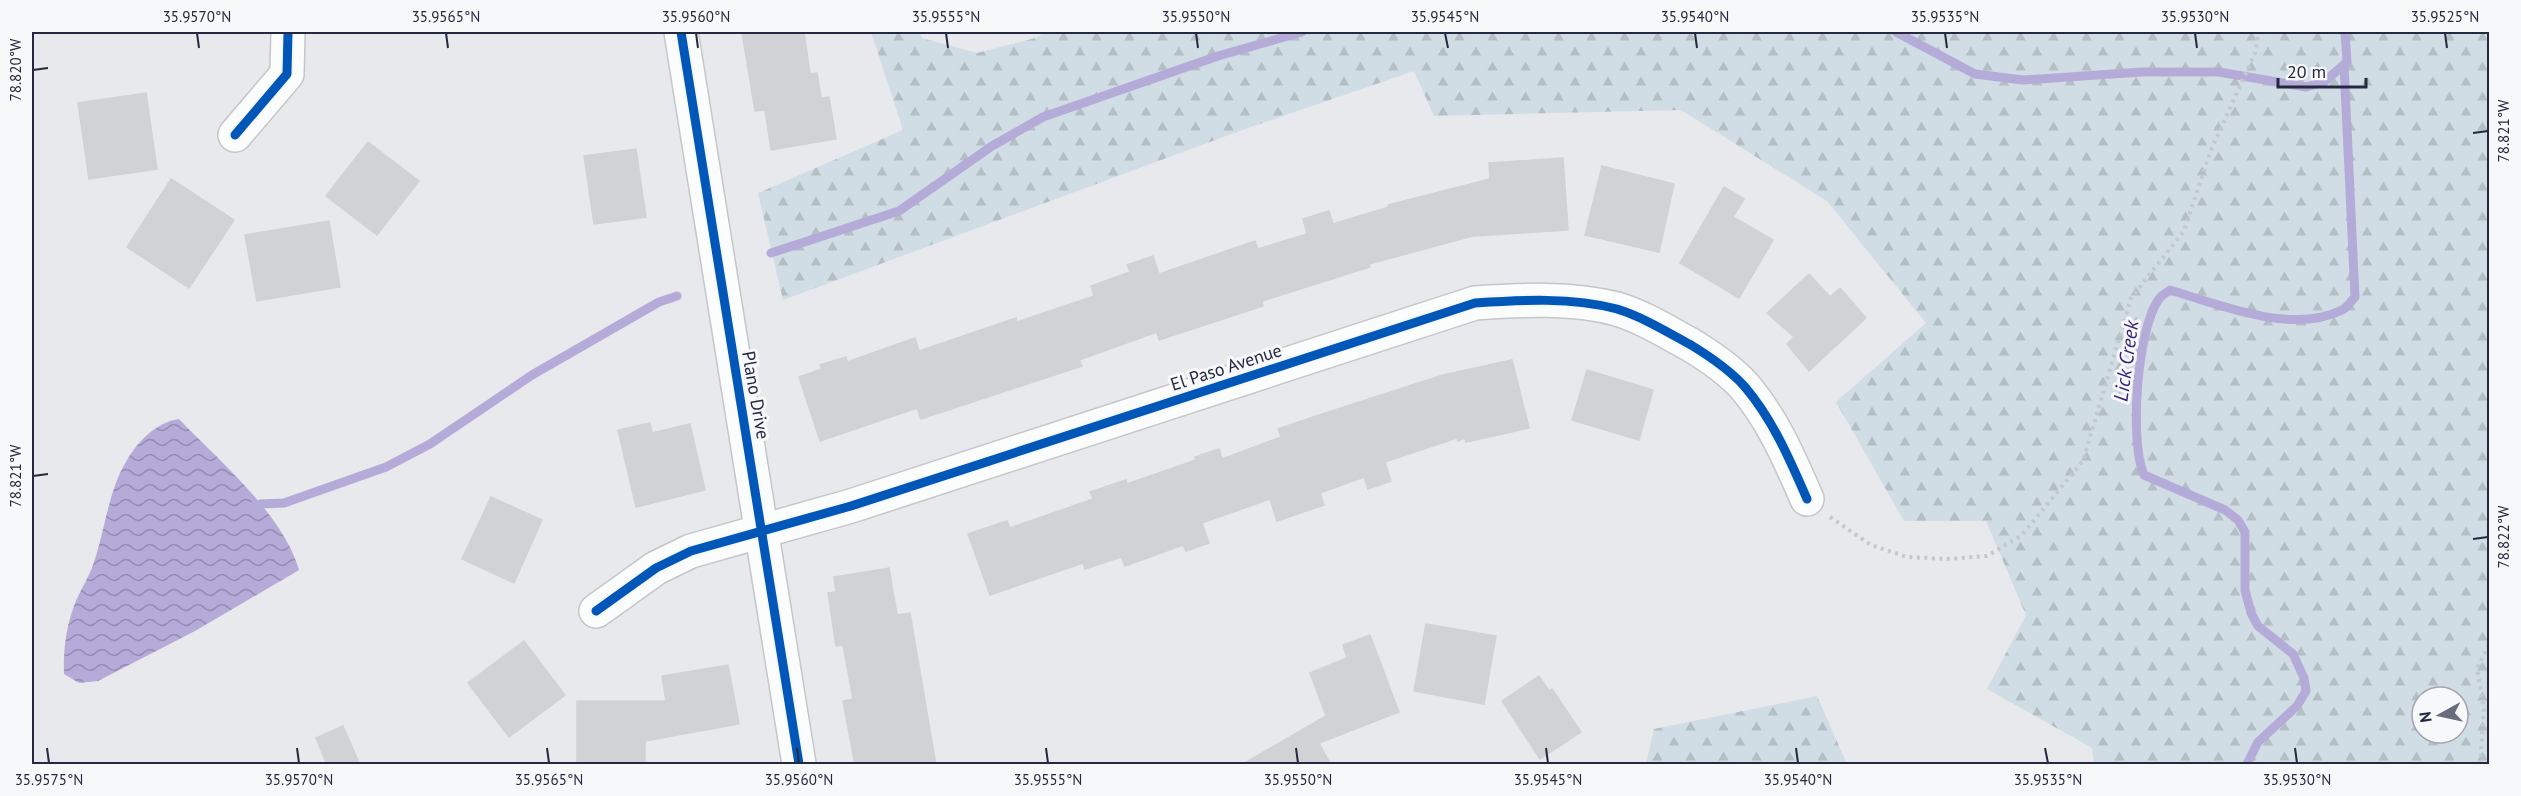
<svg xmlns="http://www.w3.org/2000/svg" width="2521" height="796" font-family="'PT Sans',sans-serif">
  <style>
    .forest { fill: url(#forest-firs); fill-rule: evenodd }
    .water { fill: url(#water-waves) }
    .lines { fill: none; stroke-linecap: round; stroke-linejoin: round }
    .stream { stroke: #b5abd8; stroke-width: 9 }
    .building { fill: #d0d2d5; stroke: #d0d2d5; stroke-width: 1.5 }
    .minor-casing { stroke: #c4c6c9; stroke-width: 36 }
    .path { stroke: #c5c7ce; stroke-width: 4; stroke-dasharray: 3 4.5; stroke-linecap: butt }
    .minor { stroke: #fbfcfc; stroke-width: 33 }
    .cycleway-casing { stroke: #f6f8fa; stroke-width: 13 }
    .cycleway { stroke: #0057b8; stroke-width: 9 }
    .ticks { fill: none; stroke: #252940; stroke-width: 2 }
    .labels { text-anchor: middle; dominant-baseline: central; stroke-width: 6; stroke-linejoin: round; paint-order: stroke }
    .street-label { font-size: 18px; fill: #252940; stroke: #f6f8fa }
    .water-label { font-size: 20px; font-style: italic; fill: #38207a; stroke: #f6f8fa }
    .neatline { fill: none; stroke: #252940; stroke-width: 2 }
    .ticks-label { font-size: 15px; text-anchor: middle; fill: #252940 }
  </style>
  <defs>
    <pattern id="forest-firs" width="22" height="20" patternUnits="userSpaceOnUse" patternTransform="scale(1.5)"><rect width="22" height="20" fill="#d1dde4"/><path d="M5 1l3.5 6h-7zM16 11l3.5 6h-7z" fill="#b3bec5"/></pattern>
    <pattern id="water-waves" width="16" height="10" patternUnits="userSpaceOnUse" patternTransform="scale(1.5)"><rect width="16" height="10" fill="#b5abd8"/><path d="M0 5q4-4 8 0t8 0" fill="none" stroke="#938bb1"/></pattern>
  </defs>
  <rect width="100%" height="100%" fill="#e7e9ec"/>
  <g class="forest">
    <path d="M871 32H920L922 38 977 53 1035 38 1046 32H2489V764H2094L2092 748 1987 689 2026 615 1986 521H1904L1836 402 1926 323 1827 201 1681 110 1434 116 1414 71 1245 129 783 300 758 193 903 130ZM2422 697H2458V733H2422Z"/>
    <polygon points="1817,696 1847,764 1646,764 1654,729"/>
  </g>
  <path class="water" d="M179 419C219 461 283 514 299 570L195 631 98 681 79 683 64 674C63 651 66 628 74 606 79 592 88 579 93 565 105 531 108 491 127 460 138 441 157 422 179 419Z"/>
  <g class="lines">
    <g class="stream">
      <polyline points="1896,32 1975,74 2023,80 2142,72 2219,72 2306,87 2324,82 2347,62 2345,32"/>
      <polyline points="771,253 899,211 992,146 1043,117 1218,56 1302,32"/>
      <polyline points="251,507 260,504 284,503 386,467 430,444 532,375 659,302 677,296"/>
      <path d="M2247 764 2258 742 2297 706 2306 691 2304 678 2293 654 2258 626 2251 613 2245 590V532L2238 520 2225 510 2144 475C2129 441 2137 329 2159 299 2162 295 2166 293 2170 290 2220 305 2292 335 2342 310 2347 308 2351 301 2355 297L2344 65"/>
    </g>
  </g>
  <g class="building">
    <polygon points="742,32 804,32 810,74 817,73 821,98 829,97 836,139 771,150 765,110 755,111"/>
    <polygon points="146,93 157,169 89,179 78,103"/>
    <polygon points="368,142 419,181 377,235 326,196"/>
    <polygon points="636,149 646,217 594,224 584,156"/>
    <polygon points="1563,158 1568,230 1473,236 1369,264 1370,267 1262,301 1263,306 1159,340 1157,332 1079,360 1082,366 921,419 917,408 820,441 799,377 822,369 820,365 846,357 847,362 915,338 919,351 1016,318 1017,322 1094,296 1091,286 1130,272 1127,265 1153,256 1159,274 1255,241 1258,249 1307,234 1303,219 1329,211 1333,224 1389,207 1388,205 1490,179 1489,163"/>
    <polygon points="1602,166 1674,184 1659,252 1585,235"/>
    <polygon points="171,179 234,220 189,288 127,247"/>
    <polygon points="1724,187 1744,199 1733,217 1773,240 1739,298 1680,263"/>
    <polygon points="329,221 340,287 257,301 245,235"/>
    <polygon points="1809,274 1830,297 1840,288 1866,318 1809,371 1787,344 1794,337 1767,313"/>
    <polygon points="1512,360 1529,428 1466,442 1465,438 1458,441 1457,438 1385,462 1391,481 1368,489 1364,477 1320,493 1324,505 1277,521 1270,499 1202,523 1209,543 1186,551 1183,545 1125,566 1121,557 1085,569 1083,563 990,595 968,534 1007,521 1010,528 1093,499 1090,492 1126,480 1127,484 1196,460 1195,457 1219,449 1222,459 1281,437 1278,429 1313,417 1443,375"/>
    <polygon points="1587,370 1653,390 1639,440 1572,420"/>
    <polygon points="650,423 652,433 690,424 705,490 636,507 618,430"/>
    <polygon points="491,497 542,520 514,583 462,559"/>
    <polygon points="889,568 897,615 910,613 936,765 855,765 843,701 853,699 843,645 836,646 828,593 836,592 834,577"/>
    <polygon points="1426,624 1496,636 1484,704 1414,691"/>
    <polygon points="1370,635 1399,712 1319,743 1331,765 1241,765 1326,716 1310,673 1347,658 1343,645"/>
    <polygon points="524,641 565,695 509,737 468,683"/>
    <polygon points="728,665 739,724 645,741 645,762 577,762 577,701 666,701 662,676"/>
    <polygon points="1539,676 1549,691 1552,689 1581,732 1540,759 1502,701"/>
    <polygon points="343,726 360,765 327,765 316,738"/>
  </g>
  <g class="lines">
    <g class="minor-casing">
      <g id="minor">
        <polyline points="681,32 799,764"/>
        <polyline points="235,135 287,74 288,32"/>
        <path d="M596 611 656 568 691 551 851 506 1475 303C1521 300 1572 297 1617 309 1643 317 1667 332 1691 345 1709 356 1731 371 1745 387 1773 420 1790 460 1807 499"/>
      </g>
    </g>
    <g class="path">
      <polyline points="1830,517 1871,545 1907,557 1947,559 1987,556 2021,536 2083,461 2131,298 2184,231 2210,152 2255,53 2259,32"/>
      <polyline points="2480,764 2484,710 2477,668 2490,643"/>
    </g>
    <use href="#minor" class="minor"/>
    <g class="cycleway-casing">
      <g id="cycleway">
        <polyline points="681,32 799,764"/>
        <polyline points="235,135 287,74 288,32"/>
        <path d="M596 611 656 568 691 551 851 506 1475 303C1521 300 1572 297 1617 309 1643 317 1667 332 1691 345 1709 356 1731 371 1745 387 1773 420 1790 460 1807 499"/>
      </g>
    </g>
    <use href="#cycleway" class="cycleway"/>
  </g>
  <path class="ticks" d="M197 33 199 48M446 33 448 48M696 33 698 48M946 33 948 48M1196 33 1198 48M1445 33 1448 48M1695 33 1697 48M1945 33 1947 48M2195 33 2197 48M2445 33 2447 48M33 70 48 68M2473 133 2488 131M33 476 48 474M2473 539 2488 537M47 748 49 763M297 748 299 763M547 748 549 763M797 748 799 763M1046 748 1048 763M1296 748 1298 763M1546 748 1548 763M1796 748 1798 763M2045 748 2048 763M2295 748 2297 763"/>
  <g class="labels">
    <g class="street-label">
      <text transform="translate(1226 367) rotate(-18)">El Paso Avenue</text>
      <text transform="translate(756 395) rotate(80)">Plano Drive</text>
    </g>
    <g class="water-label">
      <text transform="translate(2126 361) rotate(-82)">Lick Creek</text>
    </g>
  </g>
  <rect width="2521" height="796" fill="none" stroke="#f6f8fa" stroke-width="66"/>
  <g transform="translate(2440 715) rotate(262)"><circle r="28" fill="#f6f8fa" stroke="#a2a5b0" stroke-width="1.5"/>
  <path d="M0-4.5L10 22L0 15L-10 22Z" fill="#696c7c"/>
  <text y="-9" font-size="16" font-weight="bold" text-anchor="middle" fill="#252940">N</text>
  </g>
  <path d="M2278 78v9h88v-9" fill="none" stroke="#252940" stroke-width="3"/>
  <text x="2287" y="78" font-size="18" fill="#252940" stroke="#f6f8fa" stroke-width="4.5" paint-order="stroke">20 m</text>
  <rect x="33" y="33" width="2455" height="730" class="neatline"/>
  <g class="ticks-label">
    <text x="197" y="22">35.9570°N</text>
    <text x="446" y="22">35.9565°N</text>
    <text x="696" y="22">35.9560°N</text>
    <text x="946" y="22">35.9555°N</text>
    <text x="1196" y="22">35.9550°N</text>
    <text x="1445" y="22">35.9545°N</text>
    <text x="1695" y="22">35.9540°N</text>
    <text x="1945" y="22">35.9535°N</text>
    <text x="2195" y="22">35.9530°N</text>
    <text x="2445" y="22">35.9525°N</text>
    <text transform="translate(16 70) rotate(-90)" y="5">78.820°W</text>
    <text transform="translate(2504 131) rotate(-90)" y="5">78.821°W</text>
    <text transform="translate(16 476) rotate(-90)" y="5">78.821°W</text>
    <text transform="translate(2504 537) rotate(-90)" y="5">78.822°W</text>
    <text x="49" y="785">35.9575°N</text>
    <text x="299" y="785">35.9570°N</text>
    <text x="549" y="785">35.9565°N</text>
    <text x="799" y="785">35.9560°N</text>
    <text x="1048" y="785">35.9555°N</text>
    <text x="1298" y="785">35.9550°N</text>
    <text x="1548" y="785">35.9545°N</text>
    <text x="1798" y="785">35.9540°N</text>
    <text x="2048" y="785">35.9535°N</text>
    <text x="2297" y="785">35.9530°N</text>
  </g>
</svg>
